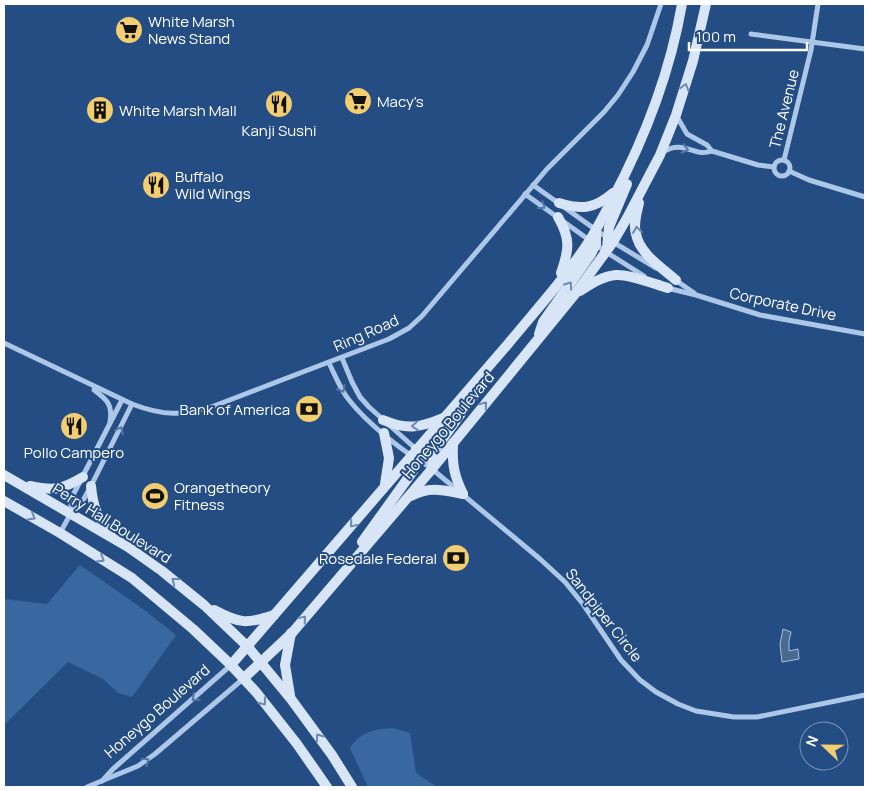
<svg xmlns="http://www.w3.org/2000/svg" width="869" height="791" font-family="Manrope,sans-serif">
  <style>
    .green { fill: #3967a0 }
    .water { fill: #4b688f; stroke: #a2c2e8 }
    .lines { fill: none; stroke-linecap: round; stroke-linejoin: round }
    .minor { stroke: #adc7e8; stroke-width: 5 }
    .secondary { stroke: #d7e5f7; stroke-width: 10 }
    .oneway { stroke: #6c8ab1 }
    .oneway2 { stroke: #5478a6 }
    .labels { text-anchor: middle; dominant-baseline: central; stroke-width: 4; stroke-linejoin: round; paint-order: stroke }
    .poi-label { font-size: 15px; fill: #fff; stroke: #244d83; text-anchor: start }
    .street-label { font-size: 15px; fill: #fff; stroke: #244d83 }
  </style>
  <rect width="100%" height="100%" fill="#244d83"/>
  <g class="green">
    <polygon points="80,565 143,609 176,635 132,697 118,693 103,679 68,662 4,725 4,599 47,604"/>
    <path d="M393 728 410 733 416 773 436 786 443 787H368L350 748C360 732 375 729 393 728Z"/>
  </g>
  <polygon class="water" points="783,629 791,632 789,641 789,651 798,649 799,659 782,662 780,644"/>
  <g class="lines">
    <g class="minor">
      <polyline points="751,34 865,49"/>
      <polyline points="676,115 687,134 707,145 712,151 758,165 774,167"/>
      <path d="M663 152C685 139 693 158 712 151"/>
      <polyline points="784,160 811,50 818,4"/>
      <circle cx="782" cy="168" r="8"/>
      <polyline points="789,171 809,180 865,197"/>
      <polyline points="533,185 613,242 656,268"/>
      <polyline points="525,194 606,252 644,276"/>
      <polyline points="674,279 694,293"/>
      <polyline points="667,288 696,295 760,315 865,334"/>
      <path d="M4 343 132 404C163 416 184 416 214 406L389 339 409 328 422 316 547 169 604 112 618 95 633 72 647 45 661 4"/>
      <polyline points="342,358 352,382 360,397 369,407 416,449 432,469 540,559 565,582 583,604 621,660 640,680 656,692 678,704 696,711 734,717 757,717 865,695"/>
      <path d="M329 363C335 375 340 389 349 400 367 423 404 453 430 467"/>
      <path d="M94 390C107 400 113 404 110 422"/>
      <polyline points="71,513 71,499 122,400"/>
      <polyline points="60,533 71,513 81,504 91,486 132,404"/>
      <polyline points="102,781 113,769 231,665"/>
      <polyline points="87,787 138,766 155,754 243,679"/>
    </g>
    <g class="secondary">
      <path d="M559 203C582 210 594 209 613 193"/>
      <path d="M639 203C637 212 633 224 636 234 640 254 661 267 676 280"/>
      <path d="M558 217C571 239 569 250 561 273"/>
      <polyline points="607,248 609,227 627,184"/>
      <path d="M580 291C591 284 603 276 616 275 630 274 654 284 668 288"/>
      <polyline points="539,334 543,322 591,254 596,244 596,232"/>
      <path d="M383 420C407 430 419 428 443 418"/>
      <polyline points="384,433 389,458 385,484"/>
      <path d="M453 443C452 465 454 475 463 494"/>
      <polyline points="432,469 434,451 482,384"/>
      <polyline points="4,475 128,547 162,571 204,605 248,647 291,699 332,755 352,787"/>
      <path d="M30 486C54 491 61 490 83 477"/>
      <path d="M91 486C93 507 97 517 110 533"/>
      <path d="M411 496C429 486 443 490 463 494"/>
      <polyline points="4,501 60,533 132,578 193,629 231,665 256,692 297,744 327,787"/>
      <polyline points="362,542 413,471 417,460 416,449"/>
      <path d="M214 610C240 624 247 624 274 615"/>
      <path d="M231 665 508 344C536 310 566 277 590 240 598 227 605 213 612 200 645 138 670 73 682 4"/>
      <polyline points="244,678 292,633 432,469 575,294 613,242 627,218 660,155 676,115 693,61 706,4"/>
      <polyline points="290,695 285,665 291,633"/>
    </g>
  </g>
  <defs><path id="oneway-chevron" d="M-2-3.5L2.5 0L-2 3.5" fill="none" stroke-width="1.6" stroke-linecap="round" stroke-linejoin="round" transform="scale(1.25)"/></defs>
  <g class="oneway">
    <use href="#oneway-chevron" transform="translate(685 87) rotate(-73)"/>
    <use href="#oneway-chevron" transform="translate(637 230) rotate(-96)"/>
    <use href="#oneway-chevron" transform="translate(569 285) rotate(-55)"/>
    <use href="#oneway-chevron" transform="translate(484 405) rotate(-51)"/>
    <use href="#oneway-chevron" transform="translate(415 426) rotate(175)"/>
    <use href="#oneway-chevron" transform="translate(32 517) rotate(30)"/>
    <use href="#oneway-chevron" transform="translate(353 524) rotate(130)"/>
    <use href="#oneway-chevron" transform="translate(101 559) rotate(32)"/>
    <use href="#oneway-chevron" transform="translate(175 581) rotate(-142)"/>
    <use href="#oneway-chevron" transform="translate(303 619) rotate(-50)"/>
    <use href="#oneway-chevron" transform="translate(263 702) rotate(52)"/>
    <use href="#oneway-chevron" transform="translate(319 737) rotate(-126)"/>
  </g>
  <g class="oneway2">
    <use href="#oneway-chevron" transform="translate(685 149) rotate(12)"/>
    <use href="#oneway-chevron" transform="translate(542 206) rotate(35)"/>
    <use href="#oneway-chevron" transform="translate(342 389) rotate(60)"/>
    <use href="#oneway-chevron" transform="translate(120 430) rotate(-64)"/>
    <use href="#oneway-chevron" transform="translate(195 698) rotate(139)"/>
    <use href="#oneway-chevron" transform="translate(146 761) rotate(-35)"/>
  </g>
  <defs>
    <g id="supermarket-disc" transform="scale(1.4375)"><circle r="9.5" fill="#f2ce71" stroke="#244d83"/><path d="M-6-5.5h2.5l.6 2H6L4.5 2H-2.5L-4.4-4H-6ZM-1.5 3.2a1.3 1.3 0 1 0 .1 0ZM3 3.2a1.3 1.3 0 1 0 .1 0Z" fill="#111"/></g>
    <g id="restaurant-disc" transform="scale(1.4375)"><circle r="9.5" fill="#f2ce71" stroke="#244d83"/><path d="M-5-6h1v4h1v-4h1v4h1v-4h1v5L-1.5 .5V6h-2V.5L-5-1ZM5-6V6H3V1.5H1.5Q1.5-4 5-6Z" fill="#111"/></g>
    <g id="building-disc" transform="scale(1.4375)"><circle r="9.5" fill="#f2ce71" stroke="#244d83"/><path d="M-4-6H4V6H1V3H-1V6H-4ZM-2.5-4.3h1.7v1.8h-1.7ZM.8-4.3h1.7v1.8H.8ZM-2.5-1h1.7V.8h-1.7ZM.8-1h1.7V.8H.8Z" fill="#111"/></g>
    <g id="bank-disc" transform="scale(1.4375)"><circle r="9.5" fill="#f2ce71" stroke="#244d83"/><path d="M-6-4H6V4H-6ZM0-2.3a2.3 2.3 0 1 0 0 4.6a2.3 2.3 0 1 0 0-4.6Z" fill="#111"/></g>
    <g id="stadium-disc" transform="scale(1.4375)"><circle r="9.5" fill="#f2ce71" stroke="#244d83"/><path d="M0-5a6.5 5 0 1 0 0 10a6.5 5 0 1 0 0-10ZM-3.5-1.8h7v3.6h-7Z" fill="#111"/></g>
  </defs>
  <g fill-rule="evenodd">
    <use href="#supermarket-disc" x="129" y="30"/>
    <use href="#supermarket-disc" x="358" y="101"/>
    <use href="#restaurant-disc" x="279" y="104"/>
    <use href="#building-disc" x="100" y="110"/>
    <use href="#restaurant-disc" x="156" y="185"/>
    <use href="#bank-disc" x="309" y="409"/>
    <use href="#restaurant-disc" x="74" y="426"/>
    <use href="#stadium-disc" x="155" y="496"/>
    <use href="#bank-disc" x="456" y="558"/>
  </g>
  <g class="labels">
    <g class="poi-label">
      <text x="148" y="21">White Marsh<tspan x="148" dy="17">News Stand</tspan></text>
      <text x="377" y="101">Macy's</text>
      <text x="119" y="110">White Marsh Mall</text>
      <text x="279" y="130" text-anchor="middle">Kanji Sushi</text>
      <text x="175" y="176">Buffalo<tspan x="175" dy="17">Wild Wings</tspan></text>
      <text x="290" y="409" text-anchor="end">Bank of America</text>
      <text x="74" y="452" text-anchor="middle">Pollo Campero</text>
      <text x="174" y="487">Orangetheory<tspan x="174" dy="17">Fitness</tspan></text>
      <text x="437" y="558" text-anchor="end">Rosedale Federal</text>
    </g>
    <g class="street-label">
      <text transform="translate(784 109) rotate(-76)">The Avenue</text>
      <text transform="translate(783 304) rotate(12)">Corporate Drive</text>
      <text transform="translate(366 333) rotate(-24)">Ring Road</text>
      <text transform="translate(448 425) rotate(-50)">Honeygo Boulevard</text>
      <text transform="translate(112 523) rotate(32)">Perry Hall Boulevard</text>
      <text transform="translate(604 615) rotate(52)">Sandpiper Circle</text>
      <text transform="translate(157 711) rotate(-41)">Honeygo Boulevard</text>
    </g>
  </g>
  <rect width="869" height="791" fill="none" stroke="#ffffff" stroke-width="10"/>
  <g transform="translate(824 746) rotate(292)"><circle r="24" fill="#244d83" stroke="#7c94b5"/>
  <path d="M0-4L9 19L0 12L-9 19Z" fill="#f2ce71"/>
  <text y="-8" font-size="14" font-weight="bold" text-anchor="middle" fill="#ffffff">N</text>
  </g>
  <path d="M689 42v8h118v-8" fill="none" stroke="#ffffff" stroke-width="2.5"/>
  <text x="696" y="42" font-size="15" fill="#ffffff" stroke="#244d83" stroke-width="4" paint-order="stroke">100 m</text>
</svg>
